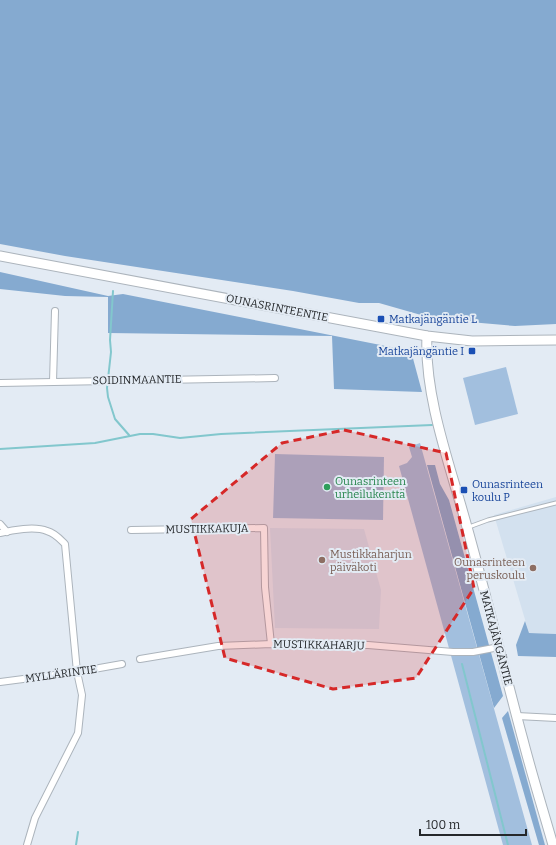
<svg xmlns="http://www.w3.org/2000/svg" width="556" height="845" font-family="Bitter,serif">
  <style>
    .built { fill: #d3e1ef }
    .green { fill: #a2bfde }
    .forest { fill: #85aad0 }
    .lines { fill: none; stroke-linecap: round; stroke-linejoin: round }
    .stream { stroke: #82c7cd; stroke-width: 2 }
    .lane-casing { stroke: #acb4bc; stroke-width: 5 }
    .street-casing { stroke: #acb4bc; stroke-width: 8 }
    .secondary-casing { stroke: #acb4bc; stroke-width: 11 }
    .lane { stroke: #fff; stroke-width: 3 }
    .street { stroke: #fff; stroke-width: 6 }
    .secondary { stroke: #fff; stroke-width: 9 }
    .marked { fill: #d62828; fill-opacity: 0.2; stroke: #d62828; stroke-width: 3; stroke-dasharray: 8 5; stroke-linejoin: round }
    .transit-dot { fill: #1a4fb4; stroke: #e3ebf4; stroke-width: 1.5 }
    .leisure-dot { fill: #2e9e5b; stroke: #e3ebf4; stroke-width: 1.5 }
    .education-dot { fill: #8d6e63; stroke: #e3ebf4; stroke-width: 1.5 }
    .labels { text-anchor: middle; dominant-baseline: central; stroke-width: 4; stroke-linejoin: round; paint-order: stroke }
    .street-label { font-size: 11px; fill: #25282b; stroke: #e3ebf4 }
    .transit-label { font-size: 11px; fill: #164399; stroke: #e3ebf4; text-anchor: start }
    .leisure-label { font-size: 11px; fill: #27864d; stroke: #e3ebf4; text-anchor: start }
    .education-label { font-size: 11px; fill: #785e54; stroke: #e3ebf4; text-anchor: start }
  </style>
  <rect width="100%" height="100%" fill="#e3ebf4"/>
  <g class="built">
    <polygon points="556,497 556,634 529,633 494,515"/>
    <polygon points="270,528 364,529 381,590 379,629 275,628"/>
  </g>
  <g class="green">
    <polygon points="506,367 518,414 475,425 463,378"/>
    <polygon points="420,443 532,845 503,845 399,466 407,463 412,457 409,447"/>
    <polygon points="275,454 384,457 383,520 273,518"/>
  </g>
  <g class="forest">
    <polygon points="0,0 556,0 556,324 515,326 435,319 379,303 359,303 293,291 65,256 0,244"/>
    <polygon points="0,272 108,296 123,294 411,351 422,392 334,389 332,336 108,333 108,297 65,296 0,289"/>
    <polygon points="427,465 435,465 440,484 449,500 503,696 494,708"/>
    <polygon points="525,621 529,633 556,634 556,657 518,656 516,645"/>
    <polygon points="508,711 545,845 539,845 502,718"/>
  </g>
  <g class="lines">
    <g class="stream">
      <polyline points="113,291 110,340 111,352 107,388 108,397 115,419 129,435"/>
      <polyline points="0,449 95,443 140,434 153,434 180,438 221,434 432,425"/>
      <polyline points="462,664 508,845"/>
      <polyline points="76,845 78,832"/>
    </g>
    <g class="lane-casing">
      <polyline id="lane" points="469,527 488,520 556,503"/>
    </g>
    <g class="street-casing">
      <g id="street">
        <polyline points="53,382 55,311"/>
        <polyline points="0,383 275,378"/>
        <polyline points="0,524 7,532"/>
        <polyline points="131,530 264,528 265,587 271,644"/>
        <path d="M0 533C12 530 35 526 47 531 55 533 60 539 65 544L77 672 82 695 78 733 35 818 27 845"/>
        <polyline points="140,659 218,646 271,644 368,645 453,652 473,652 499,647"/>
        <polyline points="0,682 77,672 122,664"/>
        <polyline points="517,716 556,718"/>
      </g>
    </g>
    <g class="secondary-casing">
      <g id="secondary">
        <polyline points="0,256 427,336 472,341 556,340"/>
        <path d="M427 336C424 397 451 468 467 527 487 598 504 670 523 740 532 775 543 810 553 845"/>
      </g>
    </g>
    <use href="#lane" class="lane"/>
    <use href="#street" class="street"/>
    <use href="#secondary" class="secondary"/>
  </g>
  <path class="marked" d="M344 430 446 453 474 588 416 678 333 689 225 658 191 519 282 443Z"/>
  <g class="transit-dot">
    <rect x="377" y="315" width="8" height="8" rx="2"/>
    <rect x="468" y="347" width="8" height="8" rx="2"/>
    <rect x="460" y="486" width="8" height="8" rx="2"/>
  </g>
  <circle class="leisure-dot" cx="327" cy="487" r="4"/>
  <g class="education-dot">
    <circle cx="322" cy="560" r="4"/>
    <circle cx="533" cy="568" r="4"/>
  </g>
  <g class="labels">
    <g class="street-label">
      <text transform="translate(277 308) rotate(11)">OUNASRINTEENTIE</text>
      <text transform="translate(137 380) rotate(-1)">SOIDINMAANTIE</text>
      <text transform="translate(207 529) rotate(-1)">MUSTIKKAKUJA</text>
      <text transform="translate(496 638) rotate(75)">MATKAJÄNGÄNTIE</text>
      <text transform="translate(319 645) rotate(1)">MUSTIKKAHARJU</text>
      <text transform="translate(61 674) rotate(-8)">MYLLÄRINTIE</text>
    </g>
    <g class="transit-label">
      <text x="389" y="319">Matkajängäntie L</text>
      <text x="464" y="351" text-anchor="end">Matkajängäntie I</text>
      <text x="472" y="484">Ounasrinteen<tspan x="472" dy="13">koulu P</tspan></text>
    </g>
    <g class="leisure-label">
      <text x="335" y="481">Ounasrinteen<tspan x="335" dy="13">urheilukenttä</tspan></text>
    </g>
    <g class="education-label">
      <text x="330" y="554">Mustikkaharjun<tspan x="330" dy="13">päiväkoti</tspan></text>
      <text x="525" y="562" text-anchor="end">Ounasrinteen<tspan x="525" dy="13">peruskoulu</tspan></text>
    </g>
  </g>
  <path d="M420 829v6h106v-6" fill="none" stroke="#25282b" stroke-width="2"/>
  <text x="426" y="829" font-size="12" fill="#25282b" stroke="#e3ebf4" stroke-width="3" paint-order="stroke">100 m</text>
</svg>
